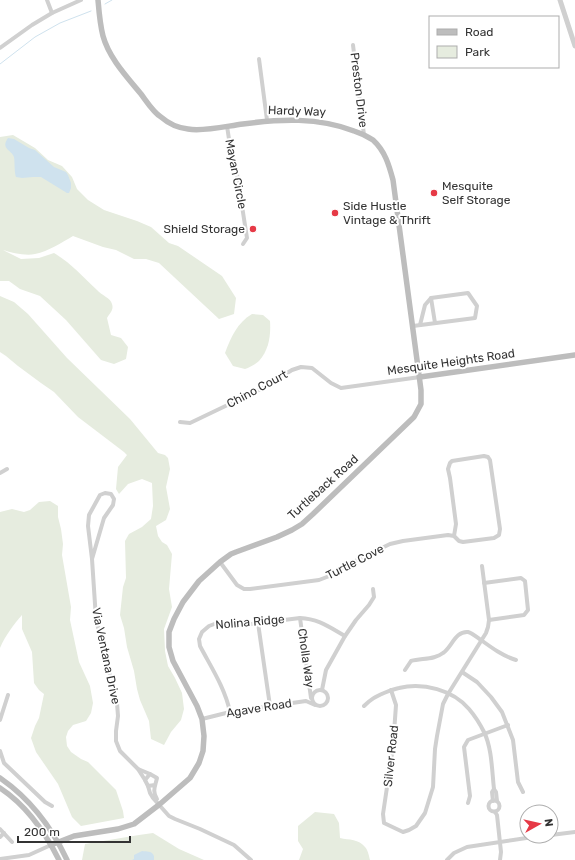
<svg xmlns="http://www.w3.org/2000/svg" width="575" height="860" font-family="Rubik,sans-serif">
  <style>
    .green { fill: #e6ecdf }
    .water { fill: #cfe2ee }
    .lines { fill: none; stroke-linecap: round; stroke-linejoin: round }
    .stream { stroke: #cfe2ee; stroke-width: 1 }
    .minor { stroke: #d0d0d0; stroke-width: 4 }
    .tertiary { stroke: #d0d0d0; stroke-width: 5 }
    .secondary { stroke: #bdbdbd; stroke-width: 5.5 }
    .poi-dot { fill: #e63946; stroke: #fff; stroke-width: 1.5 }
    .labels { text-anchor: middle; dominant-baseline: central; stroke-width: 4; stroke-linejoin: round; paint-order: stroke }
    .street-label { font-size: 12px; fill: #333; stroke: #fff }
    .poi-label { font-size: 12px; fill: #333; stroke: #fff; text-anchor: start }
  </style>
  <rect width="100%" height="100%" fill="#fff"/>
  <g class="green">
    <path d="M13 135 35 148 48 160 62 166 72 177 77 189 88 200 104 210 137 221 151 227 169 243 178 246 222 276 236 298 234 314 219 319 159 263 146 259H134L116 250 103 247 73 236C61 243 49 251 35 254 26 256 12 253 3 250L21 259 39 258 54 253C71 263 83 277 97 290 101 295 111 298 112 304 114 310 110 313 107 318L111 335 121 338 128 347 126 359 114 364 101 360 66 320 40 296 20 289 9 281H0V137Z"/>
    <polygon points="0,296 14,302 28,314 67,358 130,419 158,453 165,455 168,458 170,469 166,487 170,509 166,520 156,526 158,536 162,542 167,545 172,554 169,589 172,607 164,629 165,651 168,666 175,678 182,693 184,709 181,720 171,732 164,745 151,739 149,721 140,700 137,689 134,671 127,647 124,628 120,615 123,587 126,578 125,541 129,534 142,527 151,519 153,506 152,483 142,479 128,484 119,494 116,489 118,467 127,455 124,452 78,417 54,392 41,383 18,366 6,356 0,352"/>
    <path d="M252 314 263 315 270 321C271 335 269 350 259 361 256 364 250 367 245 369L233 366 225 353C231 337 237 323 252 314Z"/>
    <path d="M50 501 58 506V517L61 529 63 544 62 555 71 607 70 620 79 662 90 686 93 703 91 713 86 721 73 725 68 731 66 737 67 746 71 752 81 759 88 762 116 790 123 811 124 818 81 826 72 817 58 784 36 752 31 738 35 726 39 718 44 694 39 690 34 683 32 652 22 629V615C14 624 5 636 0 648V512L12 509 24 512 30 510 39 502Z"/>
    <path d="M315 812 334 814 339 823 340 838C349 840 359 839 365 847 368 850 369 856 370 860H299L303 849 298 841V826Z"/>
    <polygon points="153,833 179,849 204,860 82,860 85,844 139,835"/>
  </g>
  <g class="water">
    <path d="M8 138 14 139 29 148 35 150 54 167 66 172 68 175 71 183V188L69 193H67L41 177H33L22 178 16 177C14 171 15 163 14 157 12 150 0 149 8 138Z"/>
    <path d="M142 851C147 852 151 850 154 856V860H132L134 859V855Z"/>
  </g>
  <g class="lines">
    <g class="stream">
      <polyline points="105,4 112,0"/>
      <polyline points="0,64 35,37 60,23 91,11"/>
    </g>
    <g class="minor">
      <polyline points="47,0 52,13"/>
      <polyline points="353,45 364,135"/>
      <polyline points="0,48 32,25 52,13 81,0"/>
      <polyline points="259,59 267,120"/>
      <polyline points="227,126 232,159 237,174 247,238 243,244"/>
      <polyline points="420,325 425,305 431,298"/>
      <polyline points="413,326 475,318 477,306 468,293 431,298 435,323"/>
      <polyline points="180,422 190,423 263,388 292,370 301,367 312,368 331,383 341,388 420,377"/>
      <polyline points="0,473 7,469"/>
      <polyline points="92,559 104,518 113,505 114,499 111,494 105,493 100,495 89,515 88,526 92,559 96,619 117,703 118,716 116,731 116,741 120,751 138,769 145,780"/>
      <polyline points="220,562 237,585 244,589 250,589 319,580 332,575 351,563 390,544 403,541 448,535 454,536 459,541 463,542 494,538 499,535 500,529 490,460 488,457 484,456 452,461 450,463 448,469 450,478 456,524 454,536"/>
      <polyline points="484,583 521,578 525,581 528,610 524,615 489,620"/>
      <polyline points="300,618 311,698"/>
      <polyline points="258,623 270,706"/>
      <path d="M405 670 411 661C422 658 434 660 443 653 452 647 455 631 468 632 472 633 478 638 481 640 492 648 503 656 516 660"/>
      <polyline points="462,672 477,682 491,697 502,712 513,740 518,782 523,792"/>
      <circle cx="320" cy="698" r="8"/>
      <polyline points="322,690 326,670 345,636 356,620 369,605 374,597 373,589"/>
      <polyline points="391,690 396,705 393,747 383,814 384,823 403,832 409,830 416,826 425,813 433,787 435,749 437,736 443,704 448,694 486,633 488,627 489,620 482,566"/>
      <path d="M364 706C371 699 375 697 384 693 389 691 394 689 399 688 423 682 453 690 469 709 475 716 480 724 484 732 492 748 492 772 494 789L496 792 497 801"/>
      <path d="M230 712C225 688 211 667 200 646L199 639 202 632 209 626 217 623H226L236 626 300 618C319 619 329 627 345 636"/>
      <polyline points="202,719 230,712 306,701 315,705"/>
      <polyline points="0,720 8,695"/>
      <polyline points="0,751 4,763 45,802 52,806"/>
      <polyline points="138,769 150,774"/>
      <path d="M155 785 148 786 145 780 150 774 157 778C155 787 152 791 157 799"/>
      <polyline points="148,786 150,793 153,798 169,816 175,819 200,829 234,845 251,860"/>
      <circle cx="494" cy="806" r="5.5"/>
      <polyline points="493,801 492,792 494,789"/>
      <polyline points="468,803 470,796 464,747 468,740 508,725"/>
      <polyline points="495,812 497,815 501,852 500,860"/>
      <polyline points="0,829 12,842"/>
      <polyline points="551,835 575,832"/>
      <polyline points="0,837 4,833"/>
      <polyline points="0,859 29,855 51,845"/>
      <polyline points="447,860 454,853 467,847 540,836"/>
    </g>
    <polyline class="tertiary" points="560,0 575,46"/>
    <g class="secondary">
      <polyline points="420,377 575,355"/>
      <path d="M0 778C29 798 52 828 67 860"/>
      <path d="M0 788C26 805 45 832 59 860"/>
      <path d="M51 845 74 836 118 829 134 824 160 804 190 778 199 763 203 751 204 736 202 719 197 706 173 661 169 647V632L174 619 183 602 199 581 220 562 231 554 236 552 277 537 292 530 302 524 313 514 414 417 421 404V390L393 180C389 165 385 151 373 140 367 136 360 133 354 131 318 117 280 119 243 124 227 126 203 132 188 129 179 128 169 124 161 117 153 112 147 102 141 94 127 77 109 58 103 36 100 25 99 12 98 0"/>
    </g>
  </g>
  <g class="poi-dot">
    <circle cx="434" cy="193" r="4"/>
    <circle cx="335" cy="213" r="4"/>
    <circle cx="253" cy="229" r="4"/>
  </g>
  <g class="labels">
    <g class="street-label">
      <text transform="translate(359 90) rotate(83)">Preston Drive</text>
      <text transform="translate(297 111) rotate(2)">Hardy Way</text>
      <text transform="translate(236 174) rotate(79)">Mayan Circle</text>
      <text transform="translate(451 362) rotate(-8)">Mesquite Heights Road</text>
      <text transform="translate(257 389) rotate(-28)">Chino Court</text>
      <text transform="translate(323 487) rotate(-42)">Turtleback Road</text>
      <text transform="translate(355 562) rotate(-27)">Turtle Cove</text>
      <text transform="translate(250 622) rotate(-5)">Nolina Ridge</text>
      <text transform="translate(106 656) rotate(78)">Via Ventana Drive</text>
      <text transform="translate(306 658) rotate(82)">Cholla Way</text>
      <text transform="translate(259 708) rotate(-9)">Agave Road</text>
      <text transform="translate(391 756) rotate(-84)">Silver Road</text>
    </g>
    <g class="poi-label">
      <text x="442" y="186">Mesquite<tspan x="442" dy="14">Self Storage</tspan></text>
      <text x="343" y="206">Side Hustle<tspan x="343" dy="14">Vintage &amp; Thrift</tspan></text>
      <text x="245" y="229" text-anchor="end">Shield Storage</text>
    </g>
  </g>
  <rect x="429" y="16" width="130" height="52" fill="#ffffff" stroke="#adadad"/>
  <rect x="437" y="29" width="20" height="6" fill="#bdbdbd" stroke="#adadad"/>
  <text x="465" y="36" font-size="12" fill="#333333">Road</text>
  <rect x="437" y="46" width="20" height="12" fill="#e6ecdf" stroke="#adadad"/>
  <text x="465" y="56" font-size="12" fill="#333333">Park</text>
  <g transform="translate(539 824) rotate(82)"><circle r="19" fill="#ffffff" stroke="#adadad"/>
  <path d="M0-3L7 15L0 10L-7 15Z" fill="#e63946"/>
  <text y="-6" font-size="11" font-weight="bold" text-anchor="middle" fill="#333333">N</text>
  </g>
  <path d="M18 836v6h112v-6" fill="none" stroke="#333333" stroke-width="2"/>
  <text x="24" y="836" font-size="12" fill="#333333" stroke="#ffffff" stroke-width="3" paint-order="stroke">200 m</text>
</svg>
